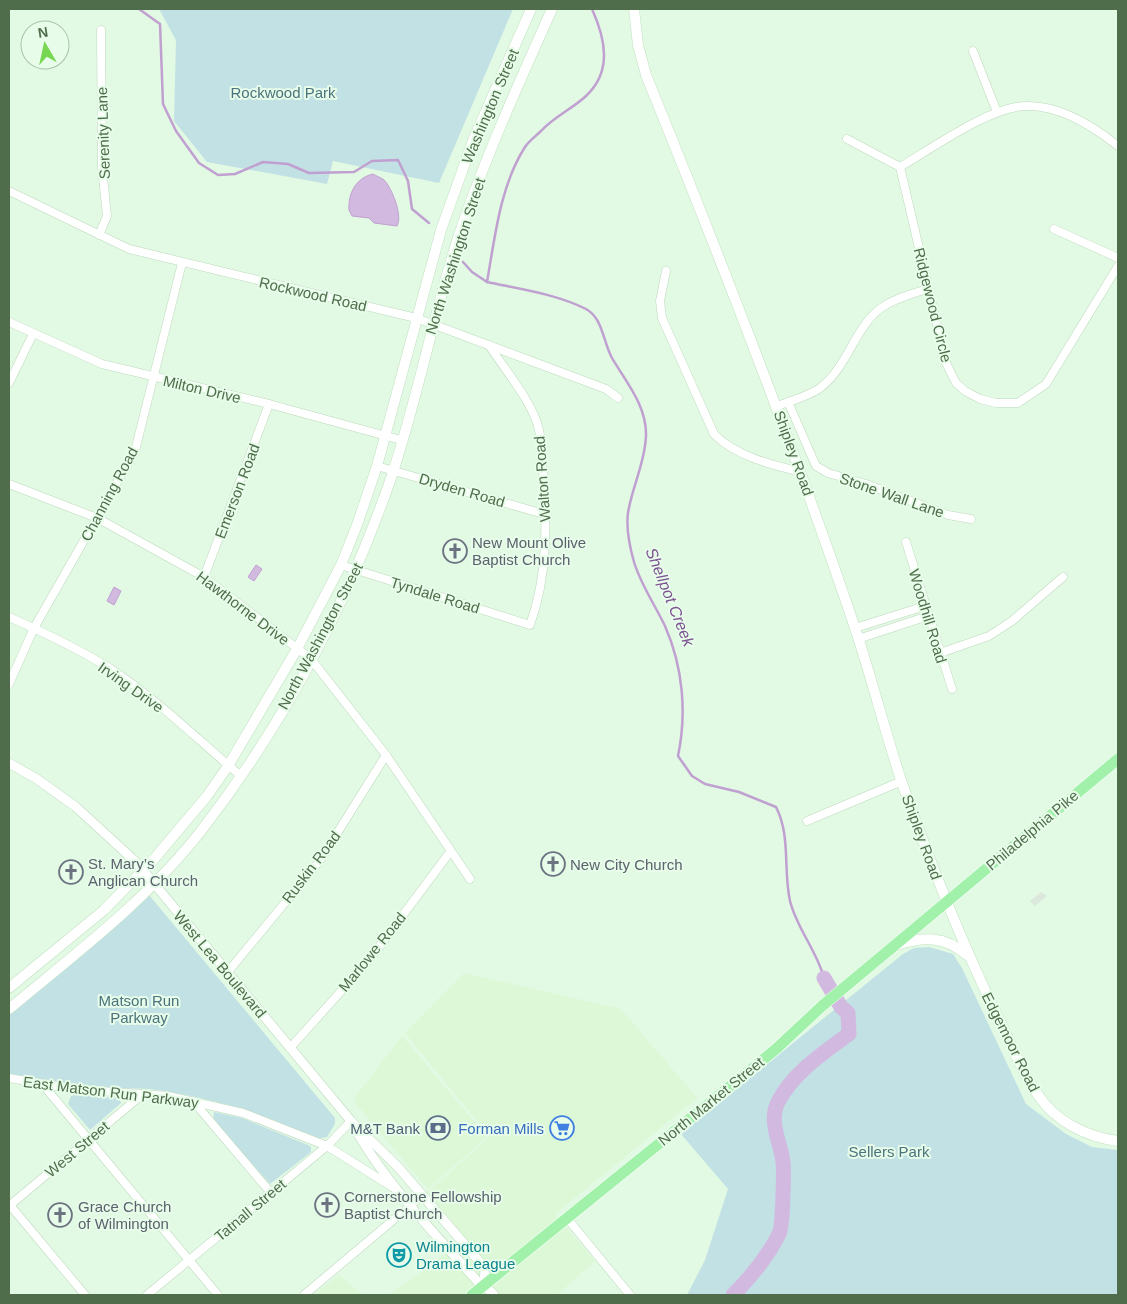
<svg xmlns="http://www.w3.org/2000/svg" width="1127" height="1304" font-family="Helvetica,sans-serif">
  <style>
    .commercial { fill: #ddf8d7 }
    .industrial { fill: #dde8dc }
    .green { fill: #c2e1e4 }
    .water { fill: #d2b9e0; stroke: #c0a0d0 }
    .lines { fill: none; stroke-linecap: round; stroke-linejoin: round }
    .stream { stroke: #c0a0d0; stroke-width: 2.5 }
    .river { stroke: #d2b9e0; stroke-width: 15 }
    .minor-casing { stroke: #bdd9bd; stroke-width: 9 }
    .tertiary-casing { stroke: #bdd9bd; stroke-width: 10 }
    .secondary-casing { stroke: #c1e2c0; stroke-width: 11 }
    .primary-casing { stroke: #fff; stroke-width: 12 }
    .minor { stroke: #fff; stroke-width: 8 }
    .tertiary { stroke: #fff; stroke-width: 9 }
    .secondary { stroke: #fff; stroke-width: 10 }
    .primary { stroke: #a1f1ab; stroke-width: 11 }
    .labels { text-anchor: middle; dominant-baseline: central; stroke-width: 4; stroke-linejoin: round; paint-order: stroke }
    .park-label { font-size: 15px; fill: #4b737d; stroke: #e7fdea }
    .street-label { font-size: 15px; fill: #506d4b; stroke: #e7fdea }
    .worship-label { font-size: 15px; fill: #5b616d; stroke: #e7fdea; text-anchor: start }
    .service-label { font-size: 15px; fill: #4e5e75; stroke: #e7fdea; text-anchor: end }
    .shop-label { font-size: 15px; fill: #366cbe; stroke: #e7fdea; text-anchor: end }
    .culture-label { font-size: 15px; fill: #0d838f; stroke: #e7fdea; text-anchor: start }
    .water-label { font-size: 16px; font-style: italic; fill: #7d5292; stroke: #e7fdea }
  </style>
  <rect width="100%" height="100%" fill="#e2f9e4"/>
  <g class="commercial">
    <polygon points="464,973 621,1009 697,1098 555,1214 595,1261 557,1295 389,1295 466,1239 427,1192 490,1137 405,1033"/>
    <polygon points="402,1036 487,1137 428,1189 353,1100"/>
    <polygon points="339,1275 362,1295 314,1295"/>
  </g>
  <polygon class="industrial" points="1041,892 1047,896 1035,906 1030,901"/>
  <g class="green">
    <polygon points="159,9 513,9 439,183 333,161 327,184 207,162 174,121 176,40"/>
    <path d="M149 895 335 1118V1124L327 1137 317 1139C265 1114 207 1096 149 1089 133 1088 116 1089 100 1088 69 1086 39 1081 9 1075V1013Z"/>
    <polygon points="929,947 953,954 962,968 1026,1104 1066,1134 1092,1147 1118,1150 1118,1295 687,1295 705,1260 728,1189 681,1134 903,954 914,948"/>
    <polygon points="76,1095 119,1098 121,1103 90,1130 68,1104 71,1096"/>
    <polygon points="214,1112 242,1118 308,1145 311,1147 311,1152 270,1184 213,1121"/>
  </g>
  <g class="water">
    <path d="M373 174C376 176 382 178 384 180 392 188 403 216 397 226L374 223 369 218 352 216 349 210C348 193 356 178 373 174Z"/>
    <polygon points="256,565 262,569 254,581 248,577"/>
    <polygon points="114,587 121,591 114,605 107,601"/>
  </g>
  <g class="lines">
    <g class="stream">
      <polyline points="139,9 160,24 163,104 176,131 199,163 218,175 235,174 263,162 288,164 309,173 354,172 372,161 398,160 408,181 412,209 429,223"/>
      <path d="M592 9C605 38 613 71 586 96 572 109 555 116 541 131 536 136 529 141 525 147 500 186 495 237 487 282 520 289 556 294 586 309 603 318 603 342 612 358 626 382 647 406 646 436 645 463 632 487 628 513 626 528 630 548 634 562 641 585 655 605 665 626 683 667 687 713 678 756L692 776 705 784 739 792 776 807C791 836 783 870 790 901 797 929 817 951 824 978"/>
      <polyline points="463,262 472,272 487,282"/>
    </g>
    <path class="river" d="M733 1295C750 1278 768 1256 779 1234 783 1227 784 1172 783 1162 781 1143 768 1122 778 1102 793 1073 823 1053 849 1034L848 1013 841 1007 824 978"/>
    <g class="minor-casing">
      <g id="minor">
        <polyline points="973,51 997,112"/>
        <polyline points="847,139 900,167 946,363 956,383 965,391 980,399 996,403 1018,403 1046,384 1118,266"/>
        <path d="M900 167C931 149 991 106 1026 106 1060 105 1093 126 1118 146"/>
        <polyline points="9,191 129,249 416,318 606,389 618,398"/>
        <polyline points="1054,229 1118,258"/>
        <polyline points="99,235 107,216 102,167 101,30"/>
        <path d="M666 271 660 301 662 318 714 434C735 456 772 465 801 472"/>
        <polyline points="9,322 102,364 269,404 401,440"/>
        <polyline points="9,383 33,334"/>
        <polyline points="788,402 816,466 828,473 866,484 948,515 971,519"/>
        <path d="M777 406C791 401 809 396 820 388 848 367 854 328 881 308 895 298 912 294 927 289"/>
        <polyline points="377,466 547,515"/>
        <polyline points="9,484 97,518 204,577 311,659 386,755 470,879"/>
        <polyline points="906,542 952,689"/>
        <path d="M341 565 530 625C548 575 547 523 543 471 541 458 542 443 539 430 533 402 504 369 489 345"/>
        <polyline points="204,577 269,404"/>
        <path d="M9 617C43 632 79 649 111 669 158 700 198 740 241 776"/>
        <polyline points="855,628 925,606"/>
        <polyline points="858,639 928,616"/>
        <polyline points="940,653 989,636 1012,621 1063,577"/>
        <polyline points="9,684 34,628 135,451 182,263"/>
        <polyline points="807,821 902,781"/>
        <polyline points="227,973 321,859 386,755"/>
        <polyline points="290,1048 370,959 450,852"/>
        <polyline points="9,1078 74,1089 168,1096 243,1113 327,1146 394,1188"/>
        <polyline points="44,1086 218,1295"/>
        <polyline points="193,1101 271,1193"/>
        <polyline points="9,1204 85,1295"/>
        <polyline points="9,1206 144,1093"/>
        <polyline points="567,1218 630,1295"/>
        <polyline points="147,1295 327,1146 351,1121"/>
        <polyline points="304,1295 423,1195"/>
      </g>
    </g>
    <g class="tertiary-casing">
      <g id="tertiary">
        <polyline points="9,763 37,779 76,807 137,863 351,1121 398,1167 485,1268 484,1285"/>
        <path d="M358 1134C390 1188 436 1235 478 1282L484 1285 494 1295"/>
      </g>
    </g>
    <g class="secondary-casing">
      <g id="secondary">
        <path d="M634 9 638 45 646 75C720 257 792 441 855 628 872 679 885 732 902 783 930 862 960 940 997 1015 1010 1041 1021 1071 1038 1095 1056 1122 1087 1137 1118 1141"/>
        <path d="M897 945C923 936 945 936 967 955"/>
        <polyline points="9,988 104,910 154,859 207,796 228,766 297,649 341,565 357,525 377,466 441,230 474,138 531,9"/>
        <path d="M9 1009C76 953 147 900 201 831 284 724 350 600 393 472 418 396 433 317 457 241 483 162 518 85 552 9"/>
      </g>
    </g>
    <g class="primary-casing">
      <polyline id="primary" points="472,1295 776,1049 822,1006 1118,759"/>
    </g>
    <use href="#minor" class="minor"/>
    <use href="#tertiary" class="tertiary"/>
    <use href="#secondary" class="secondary"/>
    <use href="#primary" class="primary"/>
  </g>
  <defs>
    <g id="church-ring" transform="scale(1.25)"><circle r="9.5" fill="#e7fdea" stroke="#6b7280" stroke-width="1.5"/><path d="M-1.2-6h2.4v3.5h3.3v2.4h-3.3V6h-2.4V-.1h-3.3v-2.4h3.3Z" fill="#6b7280"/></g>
    <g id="bank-ring" transform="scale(1.25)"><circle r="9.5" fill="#e7fdea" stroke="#5c6f8a" stroke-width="1.5"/><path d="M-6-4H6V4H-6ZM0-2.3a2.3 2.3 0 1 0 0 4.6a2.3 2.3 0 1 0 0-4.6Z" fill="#5c6f8a"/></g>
    <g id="supermarket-ring" transform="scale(1.25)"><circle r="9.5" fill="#e7fdea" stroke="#3f7fe0" stroke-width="1.5"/><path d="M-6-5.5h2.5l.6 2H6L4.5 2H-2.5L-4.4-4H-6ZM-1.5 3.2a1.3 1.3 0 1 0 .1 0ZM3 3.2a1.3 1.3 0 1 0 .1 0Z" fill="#3f7fe0"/></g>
    <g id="theatre-ring" transform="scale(1.25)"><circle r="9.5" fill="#e7fdea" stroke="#0f9aa8" stroke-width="1.5"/><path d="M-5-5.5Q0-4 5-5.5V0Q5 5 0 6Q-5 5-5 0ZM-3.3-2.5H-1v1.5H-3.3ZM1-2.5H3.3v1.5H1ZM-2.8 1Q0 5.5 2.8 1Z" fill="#0f9aa8"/></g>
  </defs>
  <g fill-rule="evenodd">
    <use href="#church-ring" x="455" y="551"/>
    <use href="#church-ring" x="553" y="864"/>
    <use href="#church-ring" x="71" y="872"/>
    <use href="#bank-ring" x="438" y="1128"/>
    <use href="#supermarket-ring" x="562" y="1128"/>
    <use href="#church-ring" x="327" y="1205"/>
    <use href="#church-ring" x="60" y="1215"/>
    <use href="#theatre-ring" x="399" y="1255"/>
  </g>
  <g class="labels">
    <g class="park-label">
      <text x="283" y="92">Rockwood Park</text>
      <text x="139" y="1000">Matson Run<tspan x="139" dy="17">Parkway</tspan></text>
      <text x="889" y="1151">Sellers Park</text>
    </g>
    <g class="street-label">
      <text transform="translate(490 106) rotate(-67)">Washington Street</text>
      <text transform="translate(103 133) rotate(-92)">Serenity Lane</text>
      <text transform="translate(455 256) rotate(-72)">North Washington Street</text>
      <text transform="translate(313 294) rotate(13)">Rockwood Road</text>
      <text transform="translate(933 305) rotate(76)">Ridgewood Circle</text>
      <text transform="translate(202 389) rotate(13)">Milton Drive</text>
      <text transform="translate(794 453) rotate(70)">Shipley Road</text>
      <text transform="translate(542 479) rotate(-94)">Walton Road</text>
      <text transform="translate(462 490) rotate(16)">Dryden Road</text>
      <text transform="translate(237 491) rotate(-69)">Emerson Road</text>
      <text transform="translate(109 494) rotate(-62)">Channing Road</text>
      <text transform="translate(892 495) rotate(19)">Stone Wall Lane</text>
      <text transform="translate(435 595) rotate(17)">Tyndale Road</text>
      <text transform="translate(243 608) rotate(37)">Hawthorne Drive</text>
      <text transform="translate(928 616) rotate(73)">Woodhill Road</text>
      <text transform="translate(320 636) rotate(-62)">North Washington Street</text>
      <text transform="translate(131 687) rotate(35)">Irving Drive</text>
      <text transform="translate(1032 830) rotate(-40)">Philadelphia Pike</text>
      <text transform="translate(922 837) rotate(70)">Shipley Road</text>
      <text transform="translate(311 867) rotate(-53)">Ruskin Road</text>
      <text transform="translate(372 952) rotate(-51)">Marlowe Road</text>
      <text transform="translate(220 964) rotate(50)">West Lea Boulevard</text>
      <text transform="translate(1011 1042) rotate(63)">Edgemoor Road</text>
      <text transform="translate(111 1092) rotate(7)">East Matson Run Parkway</text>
      <text transform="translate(711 1101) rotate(-39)">North Market Street</text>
      <text transform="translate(77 1149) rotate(-40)">West Street</text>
      <text transform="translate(250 1210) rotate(-40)">Tatnall Street</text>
    </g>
    <g class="worship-label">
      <text x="472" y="542">New Mount Olive<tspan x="472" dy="17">Baptist Church</tspan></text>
      <text x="88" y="863">St. Mary’s<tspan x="88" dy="17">Anglican Church</tspan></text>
      <text x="570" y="864">New City Church</text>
      <text x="344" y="1196">Cornerstone Fellowship<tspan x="344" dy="17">Baptist Church</tspan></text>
      <text x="78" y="1206">Grace Church<tspan x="78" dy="17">of Wilmington</tspan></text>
    </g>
    <g class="service-label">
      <text x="420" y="1128">M&amp;T Bank</text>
    </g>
    <g class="shop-label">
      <text x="544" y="1128">Forman Mills</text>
    </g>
    <g class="culture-label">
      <text x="416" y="1246">Wilmington<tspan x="416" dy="17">Drama League</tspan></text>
    </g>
    <g class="water-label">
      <text transform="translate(670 597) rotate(68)">Shellpot Creek</text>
    </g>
  </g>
  <rect width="1127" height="1304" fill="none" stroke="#506d4b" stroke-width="20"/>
  <g transform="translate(45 45) rotate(351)"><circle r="24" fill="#e7fdea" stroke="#abc3aa"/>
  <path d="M0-4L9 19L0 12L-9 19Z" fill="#77d753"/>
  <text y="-8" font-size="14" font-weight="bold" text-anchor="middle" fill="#506d4b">N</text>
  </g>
</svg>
